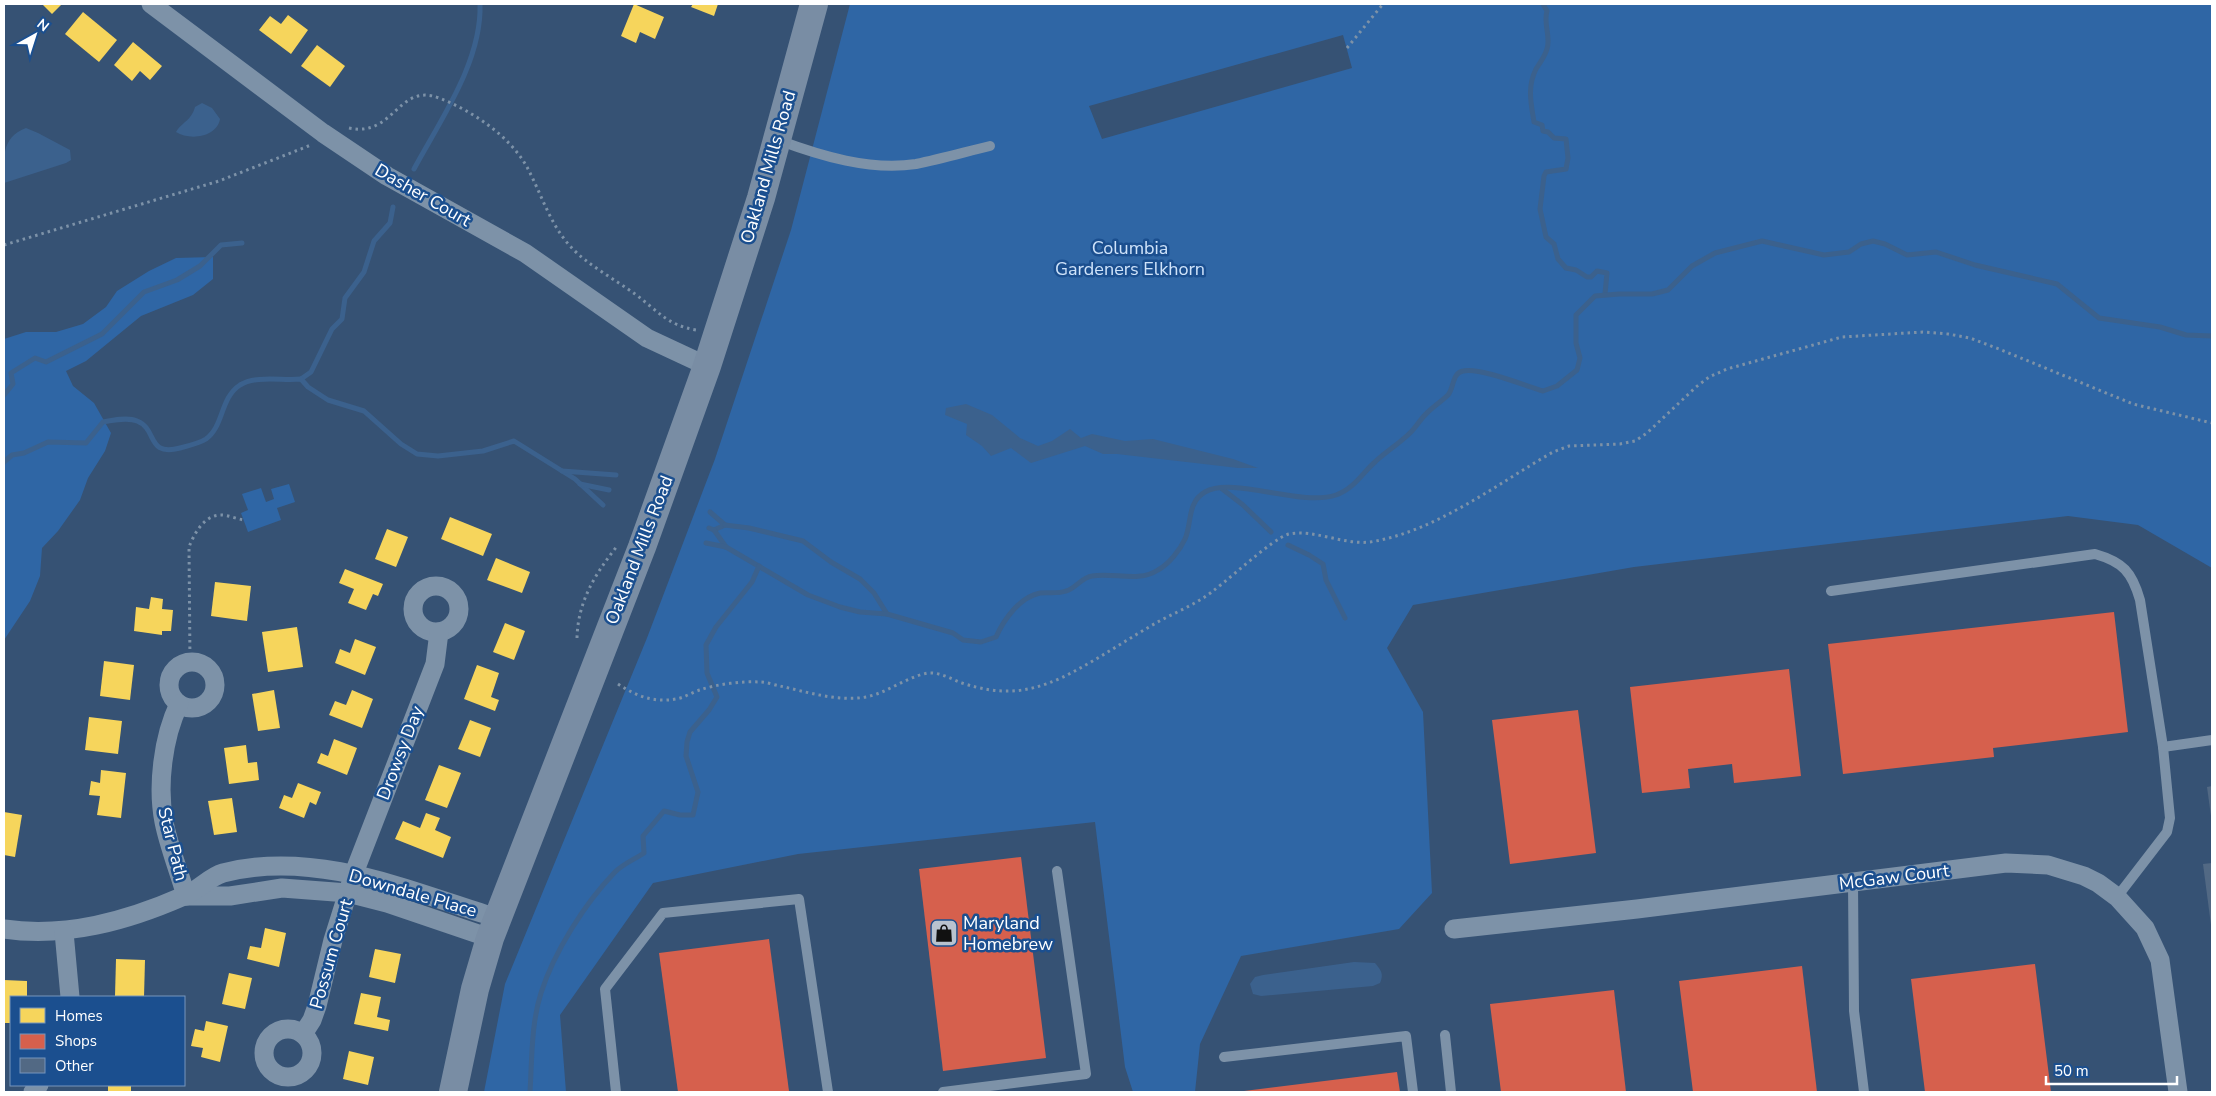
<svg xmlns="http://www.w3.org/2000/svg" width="2216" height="1096" font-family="'Nunito Sans',sans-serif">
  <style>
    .green { fill: #2f66a5; fill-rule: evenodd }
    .water { fill: #3b618d }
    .homes { fill: #f6d55c }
    .shops { fill: #d6604d }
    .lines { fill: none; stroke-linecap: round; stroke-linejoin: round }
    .stream { stroke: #3b618d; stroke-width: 5 }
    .building { fill: #526984 }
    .path { stroke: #7d92a8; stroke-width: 3; stroke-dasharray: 2.5 4; stroke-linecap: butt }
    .lane { stroke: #7d92a8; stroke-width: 10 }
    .street { stroke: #7d92a8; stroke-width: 19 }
    .secondary { stroke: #798da4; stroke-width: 28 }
    .labels { text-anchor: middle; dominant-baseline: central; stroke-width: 5; stroke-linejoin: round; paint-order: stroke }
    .street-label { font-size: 18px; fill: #fff; stroke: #1b4f8f }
    .park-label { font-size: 18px; fill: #cfe3fa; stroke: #1b4f8f }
    .poi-label { font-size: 18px; fill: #fff; stroke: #1b4f8f; text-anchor: start }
  </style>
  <rect width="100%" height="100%" fill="#365274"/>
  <g class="green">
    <path d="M850 4H2212V568L2138 525 2068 516 1634 567 1413 605 1387 648 1423 712 1432 893 1399 929 1241 956 1200 1044 1195 1092H1133L1125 1067 1095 822 798 854 653 883 560 1015 566 1092H484L505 984 647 638 715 459 791 230ZM1343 35 1352 68 1102 139 1089 106Z"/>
    <polygon points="213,257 213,279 193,295 141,316 86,361 66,371 73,386 94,403 111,433 105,451 88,478 80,500 58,531 42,548 40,576 30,601 4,640 4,339 26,332 56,332 83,324 106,307 117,291 149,271 176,258"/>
    <polygon points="289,484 295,502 277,508 281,520 248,532 241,513 248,510 242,494 261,488 266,502 274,499 271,489"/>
  </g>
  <g class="water">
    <path d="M202 103 212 108 220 119C217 137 190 141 176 132 183 121 191 121 195 107Z"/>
    <path d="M26 128 38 133 70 150 71 160 66 163 4 183C4 160 0 138 26 128Z"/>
    <polygon points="966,404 992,415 1020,438 1038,446 1052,441 1070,429 1081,438 1092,434 1125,441 1153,439 1233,459 1258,468 1238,468 1117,454 1103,454 1085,446 1031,463 1011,448 991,456 982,446 966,435 967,424 945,415 946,408"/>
    <path d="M1354 962 1375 963C1381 970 1384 974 1380 983L1373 986 1261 996 1253 994 1250 984 1255 977 1263 975Z"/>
  </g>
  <g class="homes">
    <polygon points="42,4 62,4 52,14"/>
    <polygon points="634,4 664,17 655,39 640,32 636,43 621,36"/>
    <polygon points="693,4 718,4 714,16 691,7"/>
    <polygon points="83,12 117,40 99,62 65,34"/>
    <polygon points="288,15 308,30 291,54 259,30 270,16 281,24"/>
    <polygon points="133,42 162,66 150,80 140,71 132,81 114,65"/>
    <polygon points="317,45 345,66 330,87 301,66"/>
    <polygon points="450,517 492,534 483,556 441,539"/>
    <polygon points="387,529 408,537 396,567 375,559"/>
    <polygon points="496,558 530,572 522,593 487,580"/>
    <polygon points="345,569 383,584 378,596 373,594 366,610 348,603 354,589 339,583"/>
    <polygon points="215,582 251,586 247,621 211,616"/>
    <polygon points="151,597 163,599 162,609 173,610 171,631 162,631 162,635 134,631 136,607 149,609"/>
    <polygon points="505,623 525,631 514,660 493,652"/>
    <polygon points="297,627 303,667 268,672 262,632"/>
    <polygon points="355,639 376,647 365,675 335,663 340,649 350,653"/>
    <polygon points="104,661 134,665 130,700 100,696"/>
    <polygon points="477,665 499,673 491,697 499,700 495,711 464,699"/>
    <polygon points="274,690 280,728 258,731 252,694"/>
    <polygon points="352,690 373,699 362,728 329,715 335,701 346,705"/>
    <polygon points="89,717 122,721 118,754 85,750"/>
    <polygon points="470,720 491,728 480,757 458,749"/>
    <polygon points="334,739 357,748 347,775 317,763 321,753 328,756"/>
    <polygon points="246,745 248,763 257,762 259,780 229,784 224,748"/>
    <polygon points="439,765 461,773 447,808 425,800"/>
    <polygon points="101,770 126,773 121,818 97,815 100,796 89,795 91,781 100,783"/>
    <polygon points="298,783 321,792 316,805 310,802 304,818 279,808 284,795 292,798"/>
    <polygon points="232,798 237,832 214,835 208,801"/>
    <polygon points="4,812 22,815 15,857 4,855"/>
    <polygon points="426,813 440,818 435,830 451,837 443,858 395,839 403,821 420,828"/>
    <polygon points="265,928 286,933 279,967 247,959 250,946 261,948"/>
    <polygon points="375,949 401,954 395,983 369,977"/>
    <polygon points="116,959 145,960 144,997 115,996"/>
    <polygon points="229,973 252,978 245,1009 222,1004"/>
    <polygon points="4,980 27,981 27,997 11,997 11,1023 4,1023"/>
    <polygon points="361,993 381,997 377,1017 390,1020 388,1031 354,1024"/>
    <polygon points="206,1021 228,1026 220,1062 201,1057 203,1048 191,1046 195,1029 204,1031"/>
    <polygon points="349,1051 374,1057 368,1085 343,1079"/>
    <rect x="108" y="1085" width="23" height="7"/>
  </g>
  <g class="shops">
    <polygon points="2114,612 2128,732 1993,748 1994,757 1843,774 1828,644"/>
    <polygon points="1789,669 1801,776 1734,783 1732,764 1688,769 1690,788 1642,793 1630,687"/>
    <polygon points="1578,710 1596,853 1510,864 1492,720"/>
    <polygon points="1021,857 1046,1058 943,1071 919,869"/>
    <polygon points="769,939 789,1091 678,1092 659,953"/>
    <polygon points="2035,964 2051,1092 1925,1092 1911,979"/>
    <polygon points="1802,966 1817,1092 1693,1092 1679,981"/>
    <polygon points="1614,990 1626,1092 1501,1092 1490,1004"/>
    <polygon points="1397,1072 1400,1092 1244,1092 1244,1091"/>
  </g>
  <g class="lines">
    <g class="stream">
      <path d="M1543 4 1547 11C1543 23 1551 36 1547 49 1545 56 1540 63 1536 69 1527 87 1531 103 1534 122L1542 125 1543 131 1548 132 1554 138 1566 139 1568 158 1566 169 1546 172 1544 176 1540 209 1546 237 1554 244 1558 259 1566 268 1576 270 1587 277H1591L1597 271 1607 273 1605 294"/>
      <path d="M414 169C441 119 482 61 480 4"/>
      <polyline points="301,379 311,372 332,329 342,319 345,298 364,272 374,241 390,223 393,207"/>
      <polyline points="4,395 13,384 11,373 35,358 46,362 102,334 144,292 177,280 200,266 221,245 242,243"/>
      <path d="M4 462 12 455 24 453 48 442 86 443 103 422C113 420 128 417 137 421 158 429 146 457 180 448 188 446 200 443 206 439 224 426 220 398 240 385 257 375 282 381 301 379L308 387 328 400 364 411 401 444 417 454 438 456 483 451 514 441 575 479 603 505"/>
      <polyline points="562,471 616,475"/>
      <polyline points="580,484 609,490"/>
      <polyline points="1221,488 1243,505 1271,532"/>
      <polyline points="710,512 725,525 714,530"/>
      <polyline points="725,525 749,528 803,541 831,562 860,579 874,593 887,614"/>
      <polyline points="709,528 714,530 726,547"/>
      <path d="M706 543 726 547 808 595 840 607 860 612 887 614 953 633 963 640 981 642 996 637C1004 619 1020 597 1040 593 1048 592 1058 594 1066 591 1075 589 1082 577 1092 576 1114 572 1138 583 1158 570 1169 564 1180 550 1185 539 1192 523 1187 502 1205 492 1233 476 1301 507 1336 495 1354 489 1363 472 1376 461 1387 451 1400 443 1411 432 1417 426 1421 418 1428 412 1434 406 1442 401 1448 395 1454 388 1452 373 1463 371 1479 367 1526 386 1543 391L1557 386 1577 370 1580 358 1576 343V315L1595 296 1619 294H1652L1668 290 1692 266 1715 253 1762 241 1824 255 1849 252 1861 244 1873 241 1885 244 1907 255 1936 252 1975 265 2057 284 2099 318 2160 327 2186 335 2212 336"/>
      <polyline points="1288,545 1309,555 1323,564 1326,580 1345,618"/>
      <path d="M530 1092C532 1060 531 1024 541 993 554 952 585 903 615 872 623 864 635 859 644 853L643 836 664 811 680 815H693L698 792 686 756 687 742 690 732 709 710 717 697 707 673 706 645 716 627 752 582 759 566"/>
    </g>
  </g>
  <g class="building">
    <polygon points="2212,786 2212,816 2211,816 2207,787"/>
    <polygon points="2212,863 2212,925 2211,925 2203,864"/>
  </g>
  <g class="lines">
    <g class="path">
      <polyline points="1347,48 1383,4"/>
      <path d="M349 128C394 138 398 82 439 98 473 111 513 138 529 171 542 196 551 226 571 247 586 264 616 280 635 294 658 311 667 325 696 330"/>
      <polyline points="4,245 219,181 311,145"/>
      <path d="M577 638C578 601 595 574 618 545"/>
      <path d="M190 662 189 547C194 534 204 515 221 515 228 515 237 519 244 520"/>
      <path d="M618 684C636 696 654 703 676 699 684 698 692 692 700 690 717 684 742 681 760 682 767 682 774 685 780 686 807 692 838 702 866 697 887 693 906 677 928 673 940 672 951 679 962 683 999 695 1025 694 1061 678 1092 663 1120 644 1149 627 1167 616 1186 609 1203 598 1223 586 1272 538 1289 534 1313 529 1344 545 1370 542 1435 532 1497 484 1553 452L1569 446 1620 444 1635 441 1647 433 1696 387 1709 377 1727 369 1842 337 1923 332 1948 334 1970 338 1999 349 2133 404 2212 423"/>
    </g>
    <g class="lane">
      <path d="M778 140C821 156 870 171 916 164 941 159 965 152 990 146"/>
      <path d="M1831 591 2095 554C2123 562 2132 572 2140 600L2163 747 2170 818 2167 832 2117 897"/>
      <polyline points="2163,747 2212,740"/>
      <polyline points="1853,882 1854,1011 1864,1092"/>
      <polyline points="1445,1035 1451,1092"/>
      <polyline points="1224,1057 1406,1036 1413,1092"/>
      <polyline points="616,1092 605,989 663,913 799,899 828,1092"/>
      <polyline points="943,1092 1086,1074 1057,871"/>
    </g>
    <g class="street">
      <polyline points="151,4 323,133 387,176 525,253 647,338 707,366"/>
      <circle cx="436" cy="609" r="23"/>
      <circle cx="192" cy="685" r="23"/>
      <path d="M179 704C163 737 157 786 164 822 169 847 179 871 186 896"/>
      <polyline points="186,896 230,896 282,888 348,893 387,903 490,938"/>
      <path d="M4 929C66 938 127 921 184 896 198 891 209 877 223 873 315 849 410 891 497 918"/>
      <polyline points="1454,929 1637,909 2006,863 2048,865 2084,876 2098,883 2117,897 2145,928 2160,960 2178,1092"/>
      <polyline points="64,932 70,997"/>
      <circle cx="288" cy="1053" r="24"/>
      <polyline points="303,1034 312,1020 317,1006 333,940 354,873 435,664 439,632"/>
      <polyline points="33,1092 39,1085"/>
    </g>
    <polyline class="secondary" points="453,1092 475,989 490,938 642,547 707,366 761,198 814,4"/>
  </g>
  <defs>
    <g id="shop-square" transform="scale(1.4375)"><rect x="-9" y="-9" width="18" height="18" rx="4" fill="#b9c2ce" stroke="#1b4f8f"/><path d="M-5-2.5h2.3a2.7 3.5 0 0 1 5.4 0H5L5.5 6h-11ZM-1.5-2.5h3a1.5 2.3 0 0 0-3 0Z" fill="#111"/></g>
  </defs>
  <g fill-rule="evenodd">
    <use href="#shop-square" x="944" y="933"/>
  </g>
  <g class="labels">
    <g class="street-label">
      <text transform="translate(768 167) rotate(-74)">Oakland Mills Road</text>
      <text transform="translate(423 195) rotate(30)">Dasher Court</text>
      <text transform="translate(639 550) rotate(-69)">Oakland Mills Road</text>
      <text transform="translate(400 753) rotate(-69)">Drowsy Day</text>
      <text transform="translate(173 844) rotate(76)">Star Path</text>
      <text transform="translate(1894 877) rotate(-7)">McGaw Court</text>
      <text transform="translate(413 893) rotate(16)">Downdale Place</text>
      <text transform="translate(331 954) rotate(-74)">Possum Court</text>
    </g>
    <g class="park-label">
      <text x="1130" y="248">Columbia<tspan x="1130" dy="21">Gardeners Elkhorn</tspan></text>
    </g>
    <g class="poi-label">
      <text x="963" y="923">Maryland<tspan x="963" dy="21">Homebrew</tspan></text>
    </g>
  </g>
  <rect width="2216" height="1096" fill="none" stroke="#ffffff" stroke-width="10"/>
  <rect x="10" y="996" width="175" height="90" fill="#1b4f8f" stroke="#7695bc"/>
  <rect x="20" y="1008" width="25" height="15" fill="#f6d55c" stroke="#7695bc"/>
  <text x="55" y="1021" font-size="15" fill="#ffffff">Homes</text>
  <rect x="20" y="1034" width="25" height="15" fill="#d6604d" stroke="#7695bc"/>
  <text x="55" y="1046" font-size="15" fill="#ffffff">Shops</text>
  <rect x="20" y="1058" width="25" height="15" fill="#526984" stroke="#7695bc"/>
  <text x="55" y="1071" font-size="15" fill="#ffffff">Other</text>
  <g transform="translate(35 35) rotate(39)" stroke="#1b4f8f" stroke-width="4" paint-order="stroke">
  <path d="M0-4L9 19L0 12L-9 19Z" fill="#ffffff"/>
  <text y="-8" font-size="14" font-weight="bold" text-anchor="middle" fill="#ffffff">N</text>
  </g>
  <path d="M2046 1076v8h131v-8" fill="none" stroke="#ffffff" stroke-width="2.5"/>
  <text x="2054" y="1076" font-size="15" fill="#ffffff" stroke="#1b4f8f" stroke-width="4" paint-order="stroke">50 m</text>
</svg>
